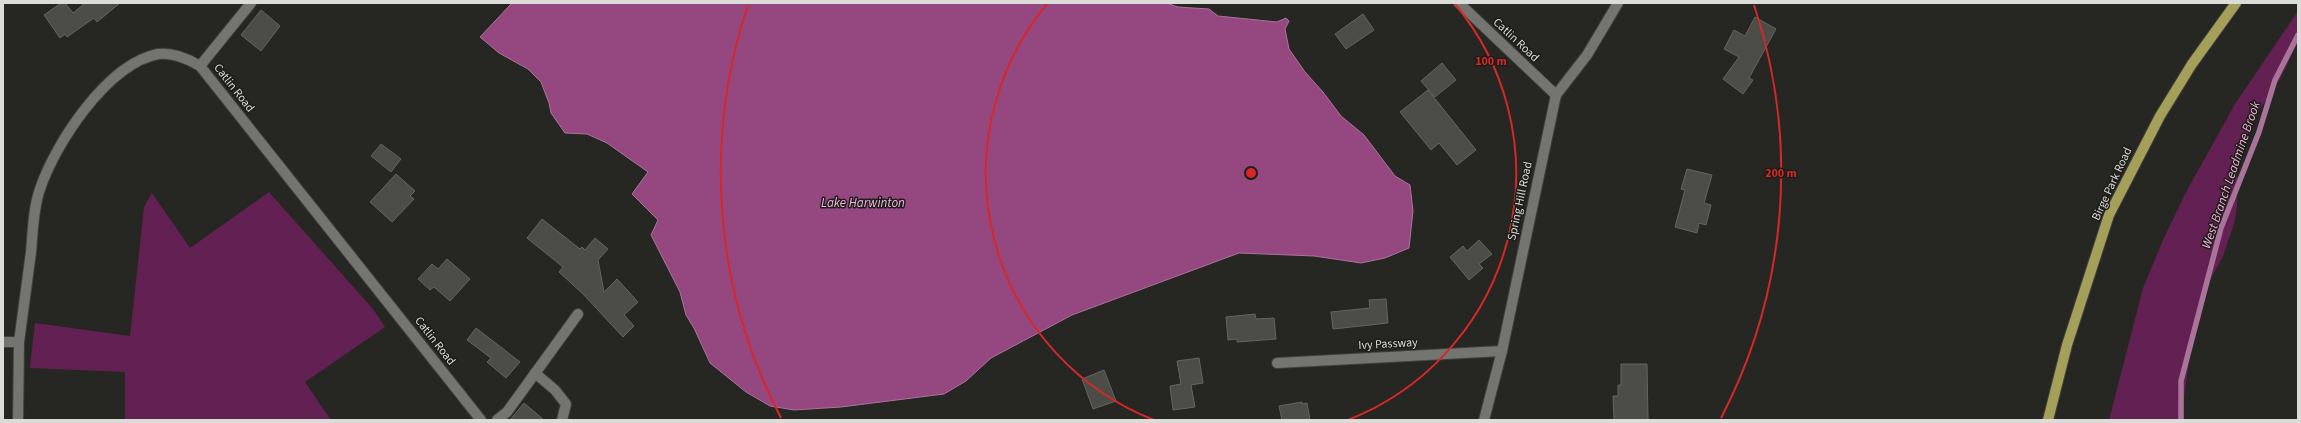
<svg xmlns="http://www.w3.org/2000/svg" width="2301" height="423" font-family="'Source Sans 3',sans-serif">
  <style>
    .green { fill: #632052 }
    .water { fill: #954880; stroke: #aa749a }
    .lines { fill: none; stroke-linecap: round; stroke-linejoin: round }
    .stream { stroke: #aa749a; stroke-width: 5.5 }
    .building { fill: #4d4d48; stroke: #646460 }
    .minor-casing { stroke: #40403d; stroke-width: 12 }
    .major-casing { stroke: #40403d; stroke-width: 12 }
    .minor { stroke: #747470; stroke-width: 10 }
    .major { stroke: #a4a059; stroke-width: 10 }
    .ring { fill: none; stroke: #d62828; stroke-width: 2 }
    .labels { text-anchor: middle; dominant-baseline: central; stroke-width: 3; stroke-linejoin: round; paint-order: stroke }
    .street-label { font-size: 12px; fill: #dbdbd8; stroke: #1d1d19 }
    .water-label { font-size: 13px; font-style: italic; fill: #f4b4df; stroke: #1d1d19 }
    .centre { fill: #d62828; stroke: #1d1d19; stroke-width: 2 }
    .ring-label { font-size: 12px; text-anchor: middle; font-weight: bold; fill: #d62828; stroke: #1d1d19; stroke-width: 3; stroke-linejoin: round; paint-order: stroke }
  </style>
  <rect width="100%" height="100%" fill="#262622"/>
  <g class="green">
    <polygon points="2298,11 2298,42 2280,79 2258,112 2244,142 2237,174 2237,207 2234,224 2223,256 2206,288 2194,325 2181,420 2109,420 2143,288 2163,240 2185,194 2235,104"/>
    <polygon points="269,192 373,309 385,327 305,382 331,420 125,420 125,372 30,368 35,323 130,336 144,207 152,193 190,248"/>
  </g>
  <polygon class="water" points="512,3 1166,3 1178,7 1209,9 1218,16 1277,22 1286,18 1289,21 1285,29 1289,49 1305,72 1323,92 1341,116 1364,135 1395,176 1410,185 1413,211 1409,248 1385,258 1361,263 1314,256 1239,253 1072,315 991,358 966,381 944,394 841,407 794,410 770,406 746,392 710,363 694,328 686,315 680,292 651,235 658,220 632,194 648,172 607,143 587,134 565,133 551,113 549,103 541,82 528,69 499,53 480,37"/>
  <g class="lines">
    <polyline class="stream" points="2181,420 2181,381 2221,228 2259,132 2275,80 2298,35"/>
  </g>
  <g class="building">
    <polygon points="61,3 65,3 73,13 83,5 82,3 120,3 97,22 94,18 67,37 65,34 60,38 44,15"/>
    <polygon points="261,10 280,26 261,51 241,35"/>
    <polygon points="1363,14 1374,30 1346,49 1335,34"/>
    <polygon points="1755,17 1776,29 1749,78 1753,80 1743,94 1723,79 1739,57 1724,49 1734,30 1745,36"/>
    <polygon points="1442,63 1456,80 1435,97 1421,81"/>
    <polygon points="1428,90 1476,150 1457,165 1439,143 1431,150 1400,112"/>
    <polygon points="381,144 401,159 391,172 371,156"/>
    <polygon points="1687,169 1712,175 1704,203 1711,205 1706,225 1699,223 1697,233 1675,227 1685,190 1681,189"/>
    <polygon points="396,174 415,191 410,196 414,199 392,222 370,202"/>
    <polygon points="542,219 580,249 582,247 585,250 595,238 608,249 598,260 604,292 617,279 638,302 624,315 634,326 623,337 583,294 559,272 563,267 527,238"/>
    <polygon points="1479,240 1492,254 1479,264 1483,268 1469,280 1450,257 1463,246 1467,251"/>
    <polygon points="447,259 470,279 450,301 434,287 430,290 418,279 432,264 438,269"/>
    <polygon points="1386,299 1388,323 1333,329 1331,312 1370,308 1369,300"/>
    <polygon points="1255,314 1256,319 1274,318 1276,339 1237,342 1237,339 1228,340 1226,317"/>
    <polygon points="476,328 520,362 506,378 487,362 491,358 467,340"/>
    <polygon points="1199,358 1203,383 1191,385 1195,407 1173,410 1170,386 1181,384 1177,361"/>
    <polygon points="1621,364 1647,364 1648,420 1614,420 1613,396 1618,396 1618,385 1621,385"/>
    <polygon points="1104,370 1116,401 1093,409 1082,379"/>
    <polygon points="1302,402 1302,404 1307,403 1310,420 1282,420 1279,406"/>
    <polygon points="524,403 544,420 510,420"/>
  </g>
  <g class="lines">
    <g class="minor-casing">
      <g id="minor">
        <polyline points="1459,3 1556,95"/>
        <polyline points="200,66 251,3"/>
        <path d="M3 342H19C23 312 27 282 31 252 33 231 33 209 40 189 55 144 107 64 158 54 171 52 189 59 200 66L481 420"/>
        <polyline points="1277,363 1502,351"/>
        <polyline points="535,373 555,390 566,404 562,420"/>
        <polyline points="18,420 19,342"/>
        <polyline points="497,420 507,412 578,314"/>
        <polyline points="1484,420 1502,351 1556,95 1587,55 1618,3"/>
      </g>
    </g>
    <g class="major-casing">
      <polyline id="major" points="2048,420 2067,345 2109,215 2160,116 2192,64 2236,3"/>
    </g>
    <use href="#minor" class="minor"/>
    <use href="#major" class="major"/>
  </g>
  <g class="ring">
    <path d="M1154 420A265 265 0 0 1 1047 4M1455 4A265 265 0 0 1 1348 420"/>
    <path d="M781 418A530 530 0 0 1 748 5M1754 5A530 530 0 0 1 1721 418"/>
  </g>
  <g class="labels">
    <g class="street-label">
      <text transform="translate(1516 40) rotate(43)">Catlin Road</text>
      <text transform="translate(234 88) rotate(52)">Catlin Road</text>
      <text transform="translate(2112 184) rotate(-65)">Birge Park Road</text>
      <text transform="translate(1520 201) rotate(-78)">Spring Hill Road</text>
      <text transform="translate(435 341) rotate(52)">Catlin Road</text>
      <text transform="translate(1388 344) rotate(-3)">Ivy Passway</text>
    </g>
    <g class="water-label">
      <text transform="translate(2231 175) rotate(-71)">West Branch Leadmine Brook</text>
      <text x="863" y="203">Lake Harwinton</text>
    </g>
  </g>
  <circle cx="1251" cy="173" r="6" class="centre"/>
  <g class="ring-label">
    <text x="1491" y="65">100 m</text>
    <text x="1781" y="177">200 m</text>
  </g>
  <rect width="2301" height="423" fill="none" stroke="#dbdbd8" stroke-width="8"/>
</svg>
